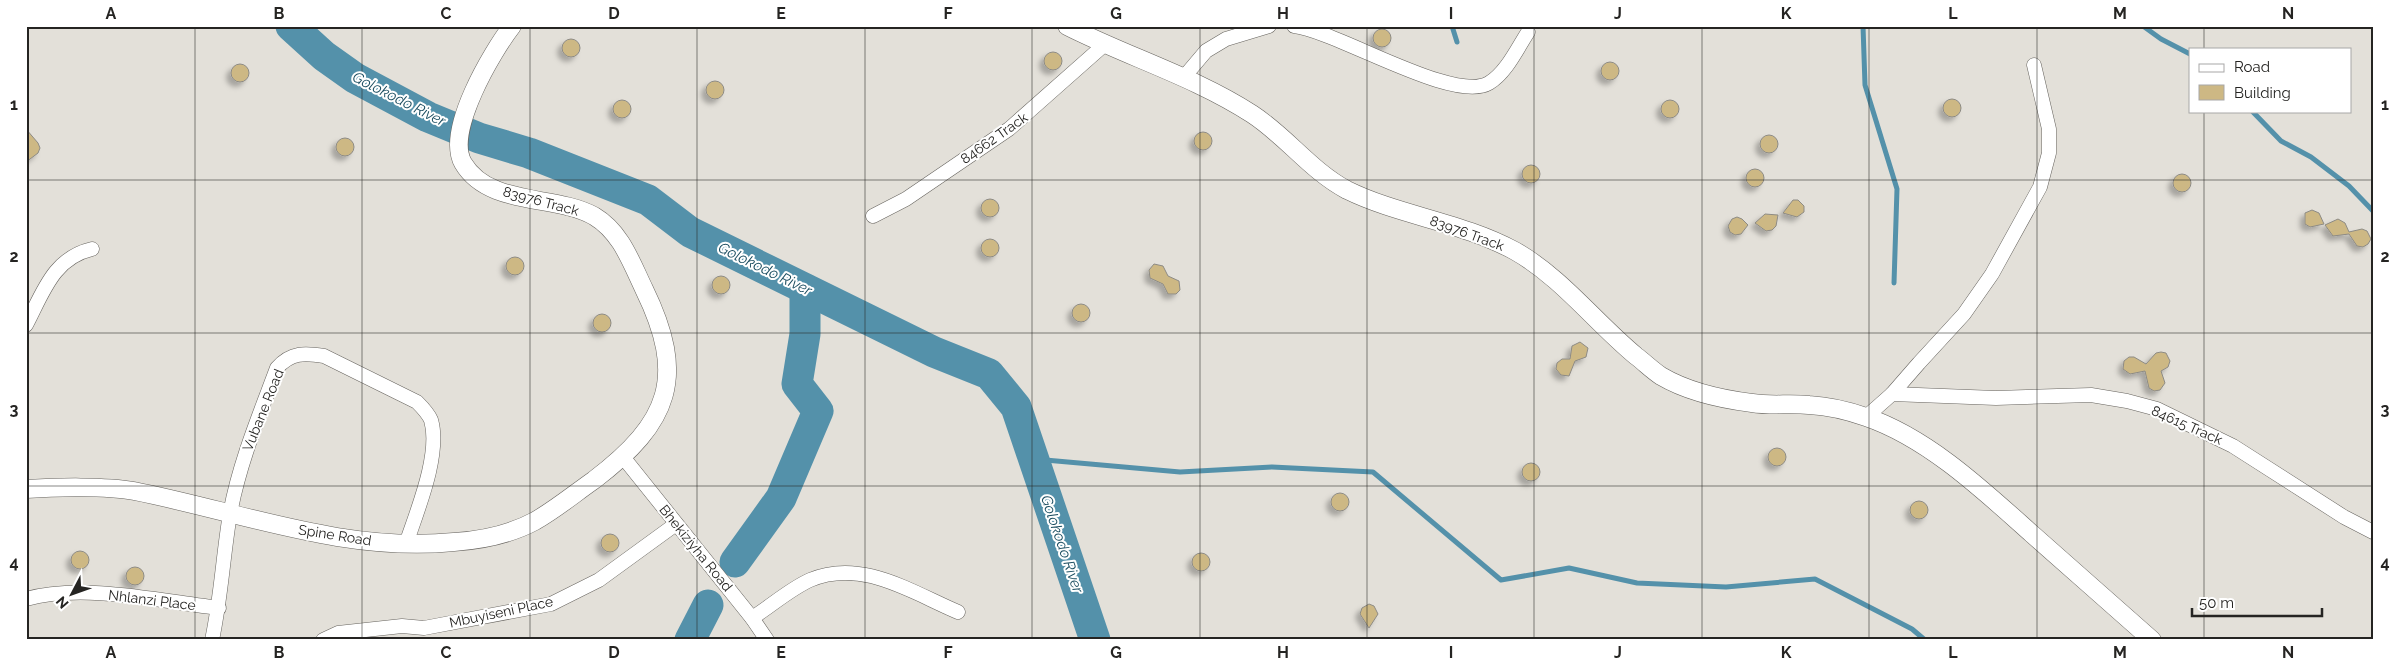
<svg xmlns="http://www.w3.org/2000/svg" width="2399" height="666" font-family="Raleway,sans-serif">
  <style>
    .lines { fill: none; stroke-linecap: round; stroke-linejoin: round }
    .stream { stroke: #5491aa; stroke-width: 5 }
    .river { stroke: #5491aa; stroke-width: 31 }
    .building { fill: #cdb884; stroke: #8d8b85; filter: url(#shadow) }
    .minor-casing { stroke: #66635e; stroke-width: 15 }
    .tertiary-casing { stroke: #66635e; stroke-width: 19 }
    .minor { stroke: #fff; stroke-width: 14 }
    .tertiary { stroke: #fff; stroke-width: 18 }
    .grid { fill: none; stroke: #252422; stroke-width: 1; stroke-opacity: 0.55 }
    .labels { text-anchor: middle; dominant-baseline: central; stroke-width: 4; stroke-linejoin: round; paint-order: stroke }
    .street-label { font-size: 14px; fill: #252422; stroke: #fff }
    .water-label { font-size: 15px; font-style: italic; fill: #1b4d60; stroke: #fff }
    .neatline { fill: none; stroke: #252422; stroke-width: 2 }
    .grid-label { font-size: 16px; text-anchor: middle; font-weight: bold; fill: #252422 }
  </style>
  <defs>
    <filter id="shadow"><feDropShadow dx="-4.5" dy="4.5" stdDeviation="2.5" flood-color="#0004"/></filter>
  </defs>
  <rect width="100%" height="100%" fill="#e3e0d9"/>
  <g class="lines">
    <g class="stream">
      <polyline points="1452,26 1457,42"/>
      <polyline points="1863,26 1865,85 1897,189 1894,283"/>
      <polyline points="2143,26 2161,39 2190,54"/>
      <polyline points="2252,111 2281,141 2311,157 2349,186 2373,211"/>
      <polyline points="1034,459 1180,472 1272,467 1373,472 1501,580 1569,568 1637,583 1726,587 1815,579 1912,629 1925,640"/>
    </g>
    <g class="river">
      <polyline points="291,26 324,56 355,78 428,117 479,138 529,153 648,200 690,232 934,352 989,374 1016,407 1095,640"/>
      <polyline points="735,562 781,498 818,411 797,384 805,334 805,289"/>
      <polyline points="690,640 708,605"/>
    </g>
  </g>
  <g class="building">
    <circle cx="1382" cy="38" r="9"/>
    <circle cx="571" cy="48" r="9"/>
    <circle cx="1053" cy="61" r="9"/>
    <circle cx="1610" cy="71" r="9"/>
    <circle cx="240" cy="73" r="9"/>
    <circle cx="715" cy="90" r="9"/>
    <circle cx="1952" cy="108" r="9"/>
    <circle cx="1670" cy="109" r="9"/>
    <circle cx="622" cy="109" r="9"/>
    <polygon points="26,129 38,143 40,148 38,153 26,162"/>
    <circle cx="1203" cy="141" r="9"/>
    <circle cx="1769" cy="144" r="9"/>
    <circle cx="345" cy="147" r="9"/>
    <circle cx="1531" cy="174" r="9"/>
    <circle cx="1755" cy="178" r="9"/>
    <circle cx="2182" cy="183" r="9"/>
    <circle cx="990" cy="208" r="9"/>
    <polygon points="1793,200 1798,200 1804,206 1804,212 1797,217 1783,213"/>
    <polygon points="2312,210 2319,213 2324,224 2310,227 2305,224 2305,213"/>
    <polygon points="1765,214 1778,215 1776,226 1772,230 1766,231 1755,223"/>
    <polygon points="1737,217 1742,219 1748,225 1741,234 1735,235 1730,232 1728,226 1732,219"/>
    <polygon points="2338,219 2345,223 2349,232 2362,229 2367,231 2371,239 2368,244 2363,247 2357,246 2349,234 2333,236 2325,225"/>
    <circle cx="990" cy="248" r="9"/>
    <circle cx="515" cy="266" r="9"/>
    <polygon points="1154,264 1163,266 1168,276 1179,281 1180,290 1176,294 1168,294 1163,284 1150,278 1149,270"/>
    <circle cx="721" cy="285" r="9"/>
    <circle cx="1081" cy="313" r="9"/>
    <circle cx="602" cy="323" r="9"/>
    <polygon points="1580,342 1588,348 1586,357 1575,361 1569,376 1561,375 1556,369 1557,363 1562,359 1570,359 1572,346"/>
    <polygon points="2161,352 2166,353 2170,361 2168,367 2161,371 2165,383 2160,390 2154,391 2149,388 2145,371 2130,374 2123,369 2124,361 2129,357 2134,357 2146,364 2156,353"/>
    <circle cx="1777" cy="457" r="9"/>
    <circle cx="1531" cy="472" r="9"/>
    <circle cx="1340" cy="502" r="9"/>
    <circle cx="1919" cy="510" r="9"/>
    <circle cx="610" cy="543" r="9"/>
    <circle cx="80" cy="560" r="9"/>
    <circle cx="1201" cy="562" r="9"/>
    <circle cx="135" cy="576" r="9"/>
    <polygon points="1369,604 1374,606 1378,614 1369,628 1360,614 1362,608"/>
  </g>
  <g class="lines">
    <g class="minor-casing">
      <g id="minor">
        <path d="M1294 26C1337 31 1454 104 1489 83 1506 73 1517 49 1528 32"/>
        <polyline points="1184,77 1206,51 1226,39 1269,26"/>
        <polyline points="873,216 906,199 1009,129 1104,45"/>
        <path d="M26 325C43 293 53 258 92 249"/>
        <polyline points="1892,394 1919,363 1964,314 1992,274 2040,187 2049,153 2049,129 2034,65"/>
        <polyline points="1866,417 1892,394 1996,398 2091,395 2127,401 2157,409 2233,446 2344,517 2373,532"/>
        <polyline points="623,457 752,618 767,640"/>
        <path d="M26 599C83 583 160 601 219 608"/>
        <path d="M752 618C771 606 790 589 810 580 861 558 911 592 958 612"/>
        <path d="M212 640C221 598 223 556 230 514 239 464 259 416 277 368 291 352 305 353 324 356L417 402C422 407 428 413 431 420 441 454 417 511 406 544"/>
        <polyline points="323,640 338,633 402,626 424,628 551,604 599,580 676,524"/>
      </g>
    </g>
    <g class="tertiary-casing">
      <g id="tertiary">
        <path d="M1067 26C1128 57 1195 77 1252 114 1286 136 1311 171 1347 190 1400 216 1462 222 1515 251 1561 277 1595 322 1636 356 1644 362 1652 370 1661 376 1688 392 1720 399 1752 403 1771 406 1790 403 1809 405 1827 406 1849 411 1866 417 1928 438 1984 491 2032 534 2072 569 2112 605 2152 640"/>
        <path d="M26 489C56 487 106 486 134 491 241 512 344 553 454 542 483 540 509 535 535 521 556 509 574 494 594 480 670 422 687 377 644 289 631 262 621 232 594 216 554 194 489 207 463 163 445 131 492 52 512 26"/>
      </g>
    </g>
    <use href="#minor" class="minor"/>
    <use href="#tertiary" class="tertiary"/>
  </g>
  <path class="grid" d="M195 26V640M362 26V640M530 26V640M697 26V640M865 26V640M1032 26V640M1200 26V640M1367 26V640M1534 26V640M1702 26V640M1869 26V640M2037 26V640M2204 26V49M2204 111V640M26 180H2373M26 333H2373M26 486H2373"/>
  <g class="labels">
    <g class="street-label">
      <text transform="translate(994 138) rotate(-35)">84662 Track</text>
      <text transform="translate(541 201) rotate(15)">83976 Track</text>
      <text transform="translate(1467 233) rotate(20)">83976 Track</text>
      <text transform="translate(263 410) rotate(-68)">Vubane Road</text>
      <text transform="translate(2187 425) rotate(24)">84615 Track</text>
      <text transform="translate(335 535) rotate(9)">Spine Road</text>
      <text transform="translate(696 548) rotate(51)">Bhekiziyha Road</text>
      <text transform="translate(152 600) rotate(7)">Nhlanzi Place</text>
      <text transform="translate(501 612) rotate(-12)">Mbuyiseni Place</text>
    </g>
    <g class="water-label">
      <text transform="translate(399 99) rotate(27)">Golokodo River</text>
      <text transform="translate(765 269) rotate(26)">Golokodo River</text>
      <text transform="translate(1062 544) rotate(71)">Golokodo River</text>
    </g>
  </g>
  <rect width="2399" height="666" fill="none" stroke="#ffffff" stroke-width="55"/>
  <rect x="2189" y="48" width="162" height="65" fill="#ffffff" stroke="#a8a7a7"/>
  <rect x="2199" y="64" width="25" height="8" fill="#ffffff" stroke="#a8a7a7"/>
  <text x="2234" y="72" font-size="15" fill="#252422">Road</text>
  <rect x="2199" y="85" width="25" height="15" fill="#cdb884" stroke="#a8a7a7"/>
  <text x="2234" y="98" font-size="15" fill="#252422">Building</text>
  <g transform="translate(72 594) rotate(229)" stroke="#ffffff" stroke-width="4" paint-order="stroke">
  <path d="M0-4L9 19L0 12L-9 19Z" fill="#252422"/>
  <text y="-8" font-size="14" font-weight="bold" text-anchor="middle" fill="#252422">N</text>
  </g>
  <path d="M2192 608v8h130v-8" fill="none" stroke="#252422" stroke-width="2.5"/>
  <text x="2199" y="608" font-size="15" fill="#252422" stroke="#ffffff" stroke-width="4" paint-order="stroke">50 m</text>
  <rect x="28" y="28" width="2344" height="610" class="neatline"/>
  <g class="grid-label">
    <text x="111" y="19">A</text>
    <text x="279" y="19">B</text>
    <text x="446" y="19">C</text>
    <text x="614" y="19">D</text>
    <text x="781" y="19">E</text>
    <text x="948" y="19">F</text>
    <text x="1116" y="19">G</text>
    <text x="1283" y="19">H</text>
    <text x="1451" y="19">I</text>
    <text x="1618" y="19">J</text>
    <text x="1786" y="19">K</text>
    <text x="1953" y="19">L</text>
    <text x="2120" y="19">M</text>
    <text x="2288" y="19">N</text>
    <text x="14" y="110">1</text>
    <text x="2385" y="110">1</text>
    <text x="14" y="262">2</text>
    <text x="2385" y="262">2</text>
    <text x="14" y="415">3</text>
    <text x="2385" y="415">3</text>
    <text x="14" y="568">4</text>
    <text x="2385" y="568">4</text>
    <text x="111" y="658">A</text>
    <text x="279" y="658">B</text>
    <text x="446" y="658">C</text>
    <text x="614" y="658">D</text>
    <text x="781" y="658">E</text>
    <text x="948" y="658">F</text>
    <text x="1116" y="658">G</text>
    <text x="1283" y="658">H</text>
    <text x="1451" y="658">I</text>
    <text x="1618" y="658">J</text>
    <text x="1786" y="658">K</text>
    <text x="1953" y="658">L</text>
    <text x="2120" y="658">M</text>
    <text x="2288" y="658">N</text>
  </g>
</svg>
